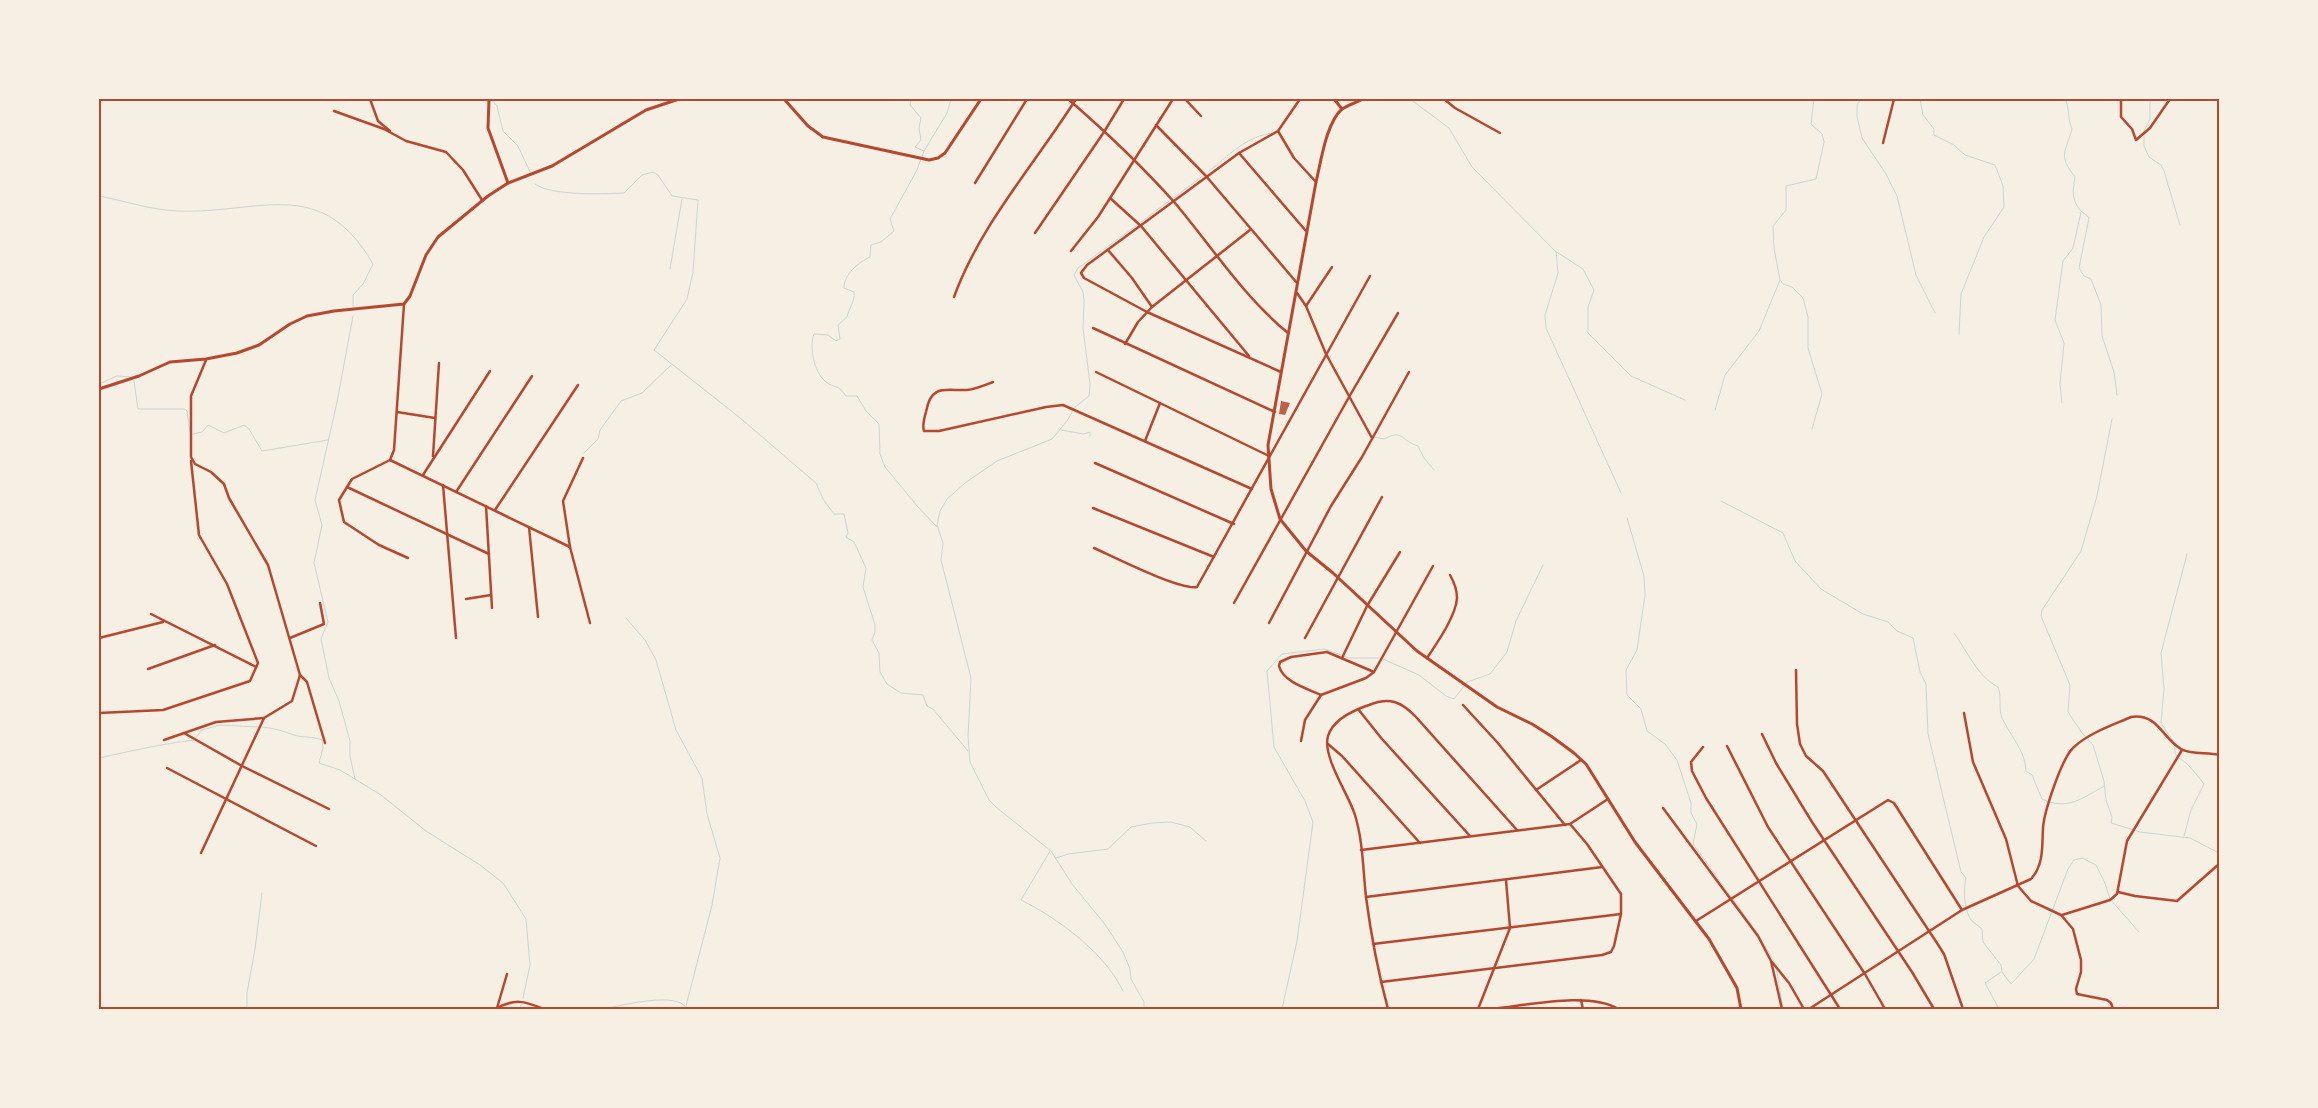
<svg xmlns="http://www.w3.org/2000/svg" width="2318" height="1108" font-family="Helvetica,sans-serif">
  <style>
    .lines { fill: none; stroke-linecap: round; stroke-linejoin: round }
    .stream { stroke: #c9d6d2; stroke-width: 1 }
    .building { fill: #bf614a }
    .minor { stroke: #b5482f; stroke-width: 2.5 }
    .tertiary { stroke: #b5482f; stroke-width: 3 }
    .neatline { fill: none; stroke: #b5482f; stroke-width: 2 }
  </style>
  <rect width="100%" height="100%" fill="#f6efe4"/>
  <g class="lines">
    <g class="stream">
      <polyline points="491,99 497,106 503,131 518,146 530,172"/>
      <polyline points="911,99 910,105 921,118 919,128 921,140 915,147 924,151"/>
      <polyline points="1410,99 1449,128 1472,167 1555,251 1583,269 1594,290 1588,307 1588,333 1631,376 1685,400"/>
      <polyline points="1861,99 1857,105 1857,116 1862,138 1886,174 1897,196 1916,275 1935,313"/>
      <polyline points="1862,99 1867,99"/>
      <polyline points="1920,99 1923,115 1934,129 1934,135 1954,145 1965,155 1995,165 2003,186 2004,207 1984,237 1961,294 1959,334"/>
      <path d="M2065 99C2070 107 2067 118 2072 129 2065 154 2058 155 2075 177 2073 190 2071 199 2080 210 2083 213 2087 215 2089 218L2079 268 2084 276 2091 279 2101 305 2102 336 2114 372 2117 395"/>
      <polyline points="2150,99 2150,119 2144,131 2144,146 2149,157 2161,165 2164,171 2180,225"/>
      <path d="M1208 172C1228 156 1247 135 1274 133"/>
      <path d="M535 184C550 196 604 194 624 193L642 175 653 172 658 175 672 196 698 200 693 272 687 299 654 350 739 417 816 483 823 499 834 514H844L848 533 846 537 854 542 866 568 863 587 875 625V632L872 640 879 653 880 672 887 684 901 693 923 695 927 706 933 709 968 751"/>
      <path d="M99 196C125 201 151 210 178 211 260 214 321 174 373 264L363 284 353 295V307"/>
      <polyline points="1174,198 1201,177"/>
      <polyline points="1141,222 1169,201"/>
      <polyline points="1556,252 1558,273 1545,315 1546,328 1621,493"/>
      <polyline points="670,269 682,199"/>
      <polyline points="1781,281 1783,284 1792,287 1803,298 1808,317 1808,348 1822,394 1812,429"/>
      <polyline points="2218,284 2219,284"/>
      <polyline points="353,316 337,402 315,500 322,525 314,563 328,622 321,639 329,678 339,701 350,741 350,756 355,779"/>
      <polyline points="134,381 138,409 185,409 187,411 190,432"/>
      <polyline points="99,384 117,376 131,377"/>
      <polyline points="2062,403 2060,384 2064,343 2055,320 2063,261 2073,248 2081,212"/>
      <polyline points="1075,407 1089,396 1090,384 1083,328 1084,301 1083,292 1074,275 1078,268 1136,226"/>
      <polyline points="1715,410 1725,375 1759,331 1780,280 1774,248 1773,226 1786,210 1786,186 1816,179 1824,142 1822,134 1811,124 1814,99"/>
      <polyline points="1072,412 1067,421 1052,439 997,461 965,483 947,499 940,511 937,525 943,543 941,560 971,678 968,736 970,762 989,800 997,808 1051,851 1072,884 1104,923 1123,952 1130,969 1131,979 1144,1002 1144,1009"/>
      <polyline points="2112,419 2097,496 2081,551 2042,610 2041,616 2070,685 2068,712 2082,733 2093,745 2104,781 2106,800 2112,817 2111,823 2140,832 2190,838 2219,853"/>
      <polyline points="1061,430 1084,434 1090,432 1090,437"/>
      <polyline points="193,434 202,432 208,425 224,433 244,425 249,429 262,451 328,440"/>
      <path d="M1374 437 1384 439C1404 429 1399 440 1418 446L1424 458 1434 470"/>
      <polyline points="584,453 598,439 600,430 621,401 642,393 671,365"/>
      <path d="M1721 501 1783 533 1795 561 1821 589 1863 614 1888 622 1897 631 1913 638 1920 672 1926 684 1928 734 1961 872 1966 878C1963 890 1964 912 1972 921 1975 924 1979 926 1982 929L1983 942 2001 965 2002 972 2011 984 2034 959 2068 869 2074 860 2082 858 2096 865 2105 883 2110 899 2139 932"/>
      <polyline points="1627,518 1644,576 1645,595 1637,650 1626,670 1627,695 1641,709 1647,731 1665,744 1677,760 1691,803 1691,813 1697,824 1693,844 1758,934 1775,963"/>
      <path d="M937 527 918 507 885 467 880 454 879 424 866 411 857 396H846C844 394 842 390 839 388 835 386 828 385 825 381 814 372 809 347 814 334L828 335 836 341 840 339 838 325 847 317C849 308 855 302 854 292L844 288C844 274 859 262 870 257L871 245 881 242 894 231 890 219 917 170 924 151 947 113 951 99"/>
      <polyline points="626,618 645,640 656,660 676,730 702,778 707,814 720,858 712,905 686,1006"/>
      <path d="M1954 633C1967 651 1978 677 1998 687 2002 697 1998 708 2002 718 2011 737 2025 750 2026 771L2032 775 2042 799C2067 811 2083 798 2104 786"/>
      <polyline points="1383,659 1419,675 1446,696 1454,699 1467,682 1490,674 1507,652 1516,621 1543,565"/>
      <path d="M262 727C274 728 282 731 294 735 303 738 313 736 322 740L323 748 319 763 340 770 381 795 426 831 480 865 503 883 526 919 530 965 523 998"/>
      <polyline points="2173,741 2161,723 2164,689 2161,653 2187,554"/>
      <path d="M2175 744C2174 760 2179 756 2187 764 2193 770 2199 777 2204 784L2191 810 2184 836"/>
      <path d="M99 758C131 751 161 744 194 740L202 730 219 725 258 727"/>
      <path d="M1050 851 1021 900C1059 919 1105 953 1123 991"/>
      <polyline points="1056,858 1068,854 1108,849 1131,827 1152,823 1171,822 1190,827 1206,841"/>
      <polyline points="1776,967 1783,1009"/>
      <polyline points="247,1009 247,993 255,949 262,893"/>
      <polyline points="519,1009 521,1005"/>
      <path d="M603 1009C620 1006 679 990 687 1009"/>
      <polyline points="1282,1009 1297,941 1313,822 1305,801 1274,747 1267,671 1282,654 1325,649 1349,658 1379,658"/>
      <polyline points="1999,1009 1985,983 2001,972"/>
      <polyline points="2111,1009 2124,1007 2143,1009"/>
    </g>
  </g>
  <polygon class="building" points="1281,401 1290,403 1285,415 1279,414"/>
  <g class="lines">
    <g class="minor">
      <polyline points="370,99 378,121 390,131"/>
      <path d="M1068 99C1105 131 1142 166 1175 203 1212 247 1244 297 1288 333"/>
      <polyline points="1185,99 1201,116"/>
      <polyline points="1444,99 1455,108 1500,133"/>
      <polyline points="2121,99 2121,117 2132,129 2136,140 2150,128 2170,99"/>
      <polyline points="334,111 384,129 406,141 446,152 463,170 482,200"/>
      <polyline points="1156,125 1206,176 1297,283"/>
      <polyline points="1278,131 1294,158 1316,182"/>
      <polyline points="1883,143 1894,99"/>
      <polyline points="1239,153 1306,231"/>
      <polyline points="975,183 1027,99"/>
      <polyline points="1110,198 1141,226 1249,356"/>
      <polyline points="1035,233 1104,132 1124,99"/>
      <polyline points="1108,250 1132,278 1152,307"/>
      <polyline points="1071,251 1098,217 1173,99"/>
      <polyline points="1297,293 1306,306 1326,354 1372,438"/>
      <path d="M954 297C980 225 1035 164 1076 99"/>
      <polyline points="404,304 394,450 390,460 352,479 339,500 344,522 379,545 408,558"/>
      <polyline points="1306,306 1332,267"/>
      <polyline points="1093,328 1275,412"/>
      <polyline points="1125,344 1138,322 1152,307 1250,230"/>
      <polyline points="1096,372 1269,456"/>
      <polyline points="1281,372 1147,312 1084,278 1081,273 1087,265 1239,153 1278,131 1300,99"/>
      <path d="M993 382C985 385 976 389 967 390 946 391 931 383 926 412 924 419 922 425 924 431H939L1046 407 1063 405 1252 489"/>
      <polyline points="397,412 435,418"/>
      <polyline points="1145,441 1160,403"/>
      <polyline points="433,456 439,363"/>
      <polyline points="583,458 563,501 570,547 590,623"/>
      <polyline points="390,460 570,547"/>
      <polyline points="1095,463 1234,524"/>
      <polyline points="423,475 490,371"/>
      <polyline points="443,485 456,638"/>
      <polyline points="347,487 489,554"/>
      <polyline points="456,492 532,376"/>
      <polyline points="486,506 492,608"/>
      <polyline points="1093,508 1214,557"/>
      <polyline points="495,510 578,385"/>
      <polyline points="529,527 538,617"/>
      <path d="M1094 548C1114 557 1179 590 1197 587L1370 276"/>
      <polyline points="466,599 491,595"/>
      <polyline points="1234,603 1349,397 1398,313"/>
      <polyline points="151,614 256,667"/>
      <polyline points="1269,623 1331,506 1362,457 1409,372"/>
      <polyline points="99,638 163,622"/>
      <polyline points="290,638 324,624 320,603"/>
      <polyline points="1305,638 1382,497"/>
      <polyline points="1342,658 1367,606 1400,552"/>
      <path d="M1427 658C1437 643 1456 616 1457 598 1457 589 1454 582 1450 575"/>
      <polyline points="148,669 215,645"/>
      <polyline points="1796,670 1797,724 1800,744 1806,756 1823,771 1937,943 1944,954 1963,1009"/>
      <polyline points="300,675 307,682 325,743"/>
      <path d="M1321 695C1308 689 1283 682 1279 666L1280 662 1291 657 1327 652 1374 672"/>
      <polyline points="1463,705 1497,742 1565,825"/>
      <polyline points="1358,709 1382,739 1470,836"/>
      <polyline points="99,713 163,710 250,681 258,663 227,584 199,535 191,461"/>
      <polyline points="1964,713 1973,762 2006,839 2018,886 2031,901 2061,915 2073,929 2081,960 2081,972 2076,989 2077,994 2107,1000 2111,1003 2113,1009"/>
      <polyline points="184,733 242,766 329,809"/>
      <polyline points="1762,734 1776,763 1812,822 1912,972 1934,1009"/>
      <polyline points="164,740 216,722 264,718"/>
      <polyline points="1301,741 1305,720 1321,695 1366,678 1374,672 1433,566"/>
      <polyline points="1328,744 1342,756 1420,843"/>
      <polyline points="1727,746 1768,827 1865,974 1885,1009"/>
      <polyline points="1703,747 1691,762 1692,771 1706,798 1840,1009"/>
      <polyline points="167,768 316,846"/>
      <polyline points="1536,790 1581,760"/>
      <polyline points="1663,808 1758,936 1771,961 1782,1009"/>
      <polyline points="1361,850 1570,824 1608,799"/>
      <polyline points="201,853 264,718 292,701 300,675 268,565 229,498 224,484 211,472 195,464 191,457 191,396 206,360"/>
      <polyline points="2118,892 2135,896 2177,901 2219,864"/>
      <polyline points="1366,897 1602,867"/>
      <polyline points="2062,915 2110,900 2117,894 2127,841 2182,750"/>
      <polyline points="1696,921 1888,800 1894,803 1962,910"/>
      <polyline points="1373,944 1621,914"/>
      <polyline points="1772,962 1789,983 1804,1009"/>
      <polyline points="1381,982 1602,955 1611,952 1614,946 1621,914 1621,894 1587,844 1570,824"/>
      <polyline points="1581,1000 1583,1009"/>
      <polyline points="497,1008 507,974"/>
      <path d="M495 1009C515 998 524 1001 544 1009"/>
      <path d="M1388 1009C1378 972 1371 935 1366 897 1363 870 1363 841 1355 815 1349 795 1322 757 1328 736 1333 720 1354 710 1369 705 1389 697 1401 701 1416 717L1517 830"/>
      <polyline points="1478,1009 1510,928 1506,880"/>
      <path d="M1491 1009C1525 1006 1589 991 1618 1009"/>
      <path d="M1809 1009 1962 910 2031 879C2044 865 2042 846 2043 828 2044 812 2062 757 2074 747 2089 733 2113 725 2131 717 2158 713 2162 738 2181 749 2191 755 2208 752 2219 755"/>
    </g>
    <g class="tertiary">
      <polyline points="489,99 488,128 508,183"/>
      <polyline points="784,99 808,126 823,137 929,160 938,158 945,153 981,99"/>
      <polyline points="1334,99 1342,109"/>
      <path d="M1363 99C1357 102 1348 105 1342 109 1326 123 1321 162 1316 182L1268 445 1271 489 1280 519 1306 551 1333 573 1417 651 1497 707 1532 724 1551 736 1574 753 1586 764 1635 842 1709 939 1737 988 1741 1009"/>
      <polyline points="99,389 139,376 170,362 206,359 237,353 259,345 290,324 307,316 334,311 404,304 410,296 426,255 438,237 488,196 508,183 552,166 646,110 679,99"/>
    </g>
  </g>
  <rect width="2318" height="1108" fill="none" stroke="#f6efe4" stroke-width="200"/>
  <rect x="100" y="100" width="2118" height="908" class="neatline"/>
</svg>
